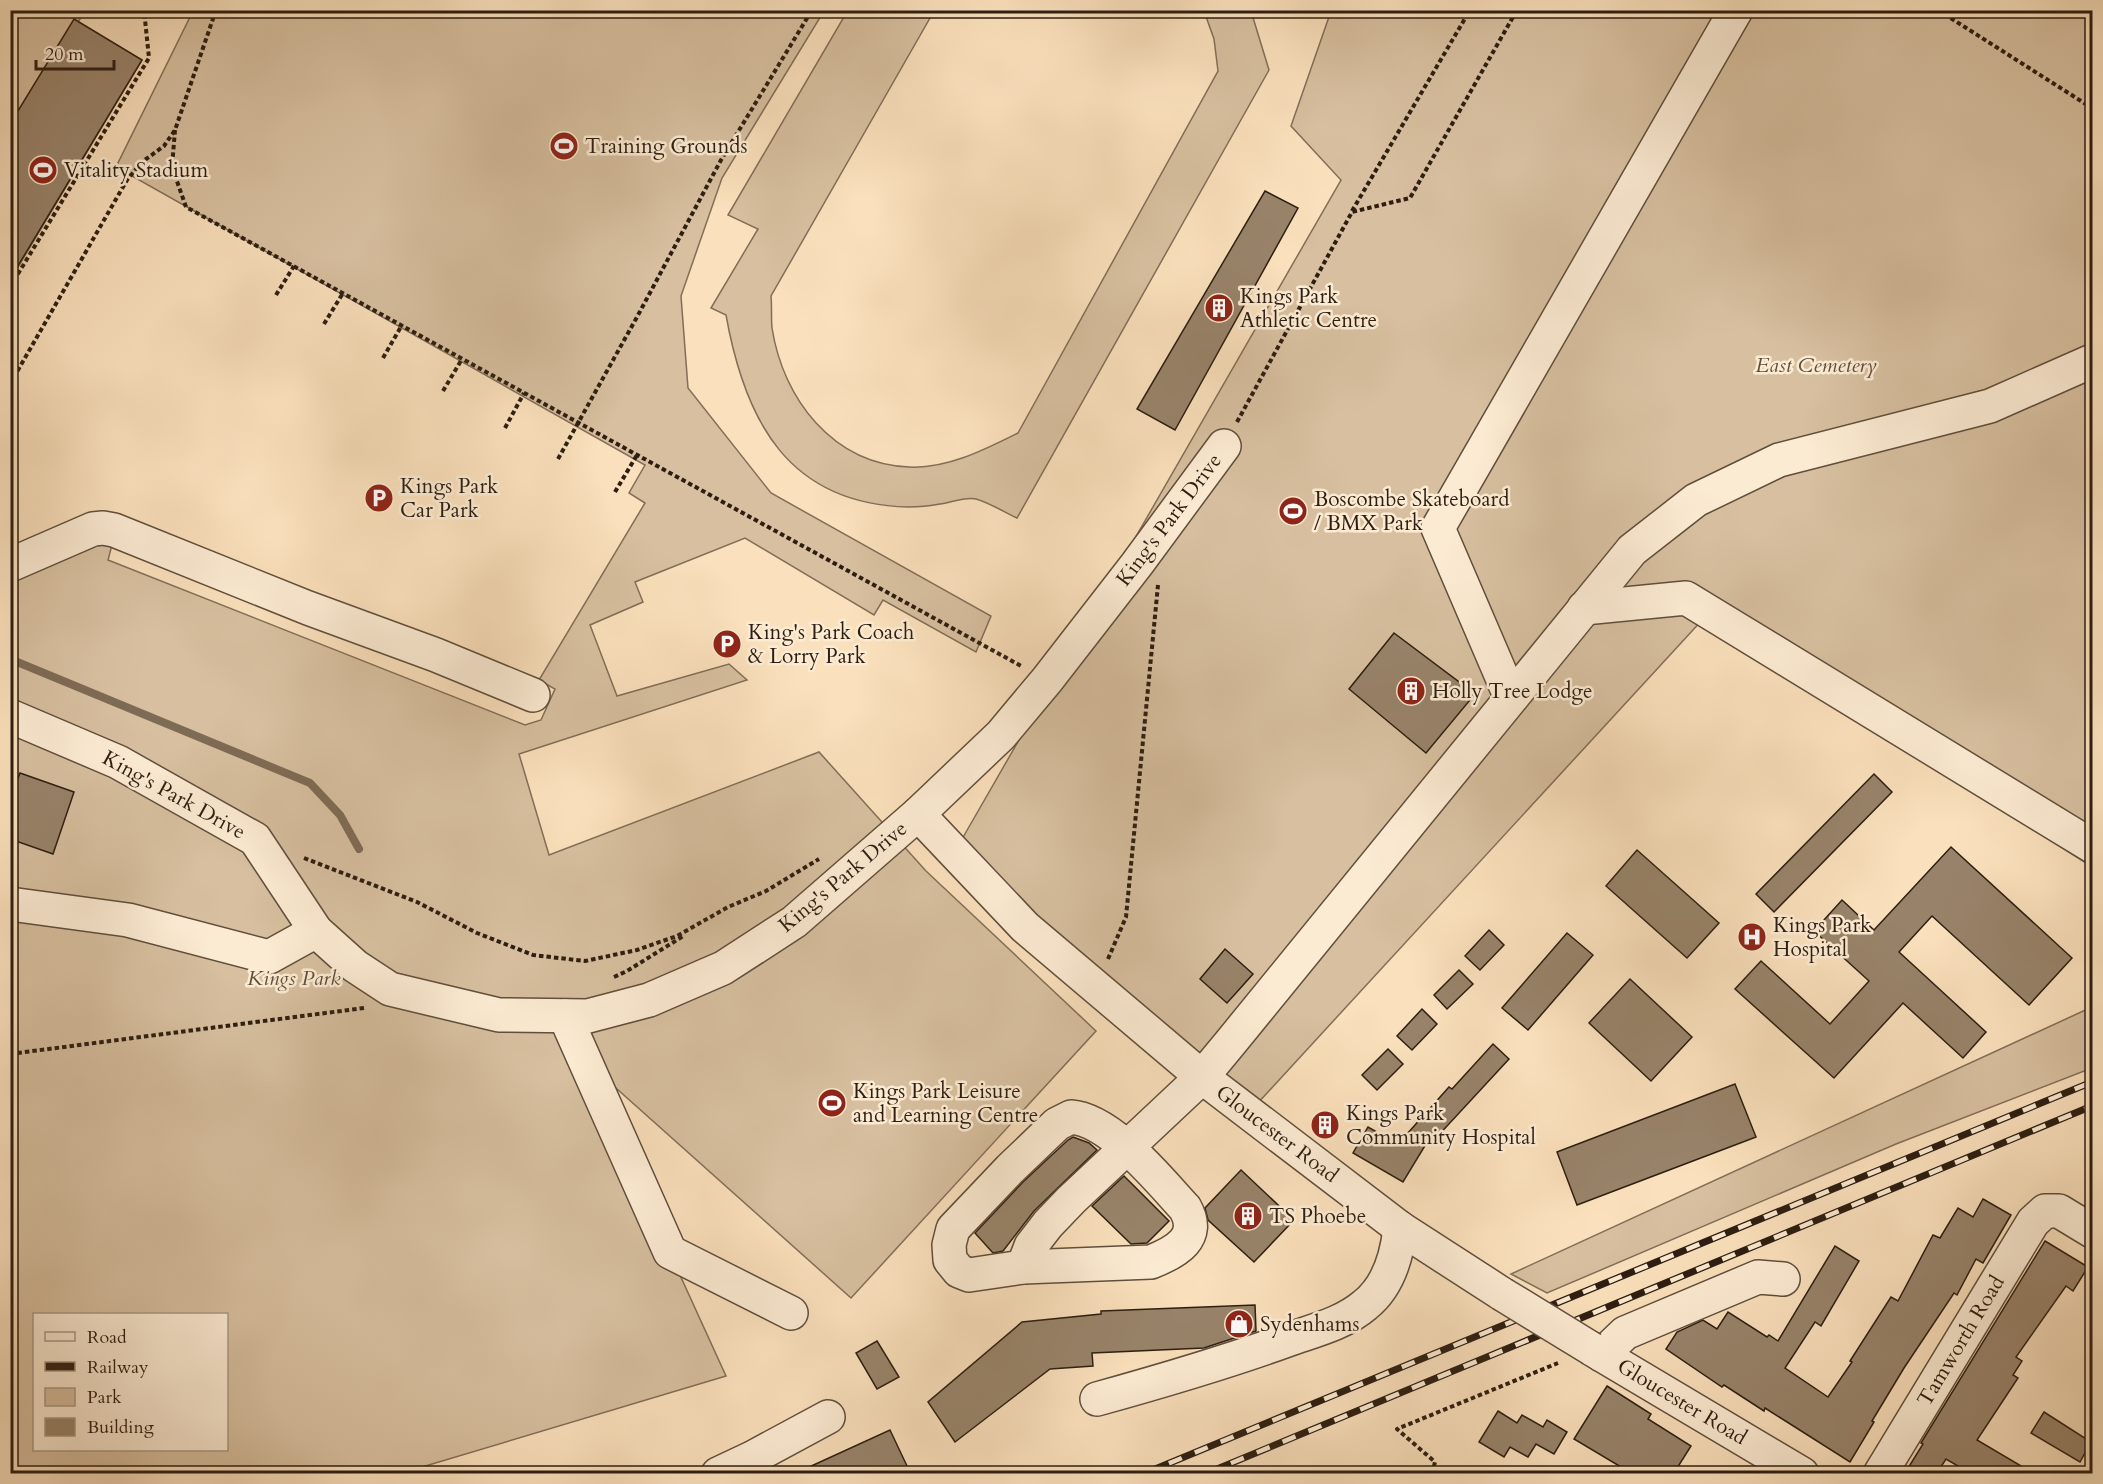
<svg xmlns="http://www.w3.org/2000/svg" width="2103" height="1484" font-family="Cardo,serif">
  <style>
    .green { fill: #d7bf9f; stroke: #826e58; stroke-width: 1.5; fill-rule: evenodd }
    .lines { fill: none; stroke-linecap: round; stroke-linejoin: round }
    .stream { stroke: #7e6b55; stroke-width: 8 }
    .building { fill: #98836a; stroke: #2d1e11; stroke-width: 1.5 }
    .minor-casing { stroke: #604e3c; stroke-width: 36 }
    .path { stroke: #2d1e11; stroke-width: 4; stroke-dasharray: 4.5 3; stroke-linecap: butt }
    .minor { stroke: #fcebd3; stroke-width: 33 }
    .rail-casing { stroke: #2d1e11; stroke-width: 7 }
    .rail { stroke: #fcebd3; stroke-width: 4.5; stroke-dasharray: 14; stroke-linecap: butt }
    .minor-bridge-casing { stroke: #604e3c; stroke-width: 36; stroke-linecap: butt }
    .minor-bridge { stroke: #fcebd3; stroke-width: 33 }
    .labels { text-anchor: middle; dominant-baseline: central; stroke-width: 5; stroke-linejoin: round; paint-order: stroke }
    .poi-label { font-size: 21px; fill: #2d1e11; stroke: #fcebd3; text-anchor: start }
    .park-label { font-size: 21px; font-style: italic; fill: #604e3c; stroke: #fcebd3 }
    .street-label { font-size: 21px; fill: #2d1e11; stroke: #fcebd3 }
  </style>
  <rect width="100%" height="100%" fill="#fae0bc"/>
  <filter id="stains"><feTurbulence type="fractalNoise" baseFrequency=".00333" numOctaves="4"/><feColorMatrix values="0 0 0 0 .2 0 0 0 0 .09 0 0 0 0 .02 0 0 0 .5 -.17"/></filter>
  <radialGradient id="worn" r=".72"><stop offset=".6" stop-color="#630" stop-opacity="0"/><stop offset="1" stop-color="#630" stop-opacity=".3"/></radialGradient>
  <g class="green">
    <path d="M848 10 934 11 771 296C772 307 771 318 772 328 783 399 833 464 909 467 947 469 984 450 1018 433L1218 71 1214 39 1204 11H1251L1269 70 1017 518C1004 512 990 503 976 499 966 496 950 503 940 504 930 506 918 507 908 507 788 504 745 421 726 315L711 308 758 229 728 215Z"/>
    <polygon points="10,11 85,11 78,22 142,60 11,279"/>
    <path d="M193 11H824L722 178 681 296 688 388 771 493 991 616 976 652 883 600 874 615 745 538 635 582 643 602 590 625 617 696 729 664 747 680 519 754 549 855 819 752 926 871 1096 1031 851 1298 570 1047 622 1148 726 1376 402 1473H11L10 565 93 529 112 545 108 560 525 725 541 720 555 689 539 680 645 503 629 493 645 465 116 167ZM34 1314H226V1450H34Z"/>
    <polygon points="1331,11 2092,11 2092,867 1704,618 1256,1105 1132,1002 958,846 1341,180 1291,126"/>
    <polygon points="2092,1007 2092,1068 1896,1144 1547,1293 1511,1274"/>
  </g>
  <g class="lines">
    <polyline class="stream" points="10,659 310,783 340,815 359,849"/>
  </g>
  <g class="building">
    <polygon points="74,19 142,60 10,279 10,124"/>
    <polygon points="1265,191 1298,208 1175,430 1137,409"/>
    <polygon points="1394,633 1475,694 1426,753 1349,689"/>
    <polygon points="20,773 74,792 53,854 10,839 10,799"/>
    <polygon points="1874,774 1892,792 1774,912 1756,894"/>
    <polygon points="1951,847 2072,958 2029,1005 1932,916 1899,952 1986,1032 1963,1058 1903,1003 1834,1078 1735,989 1761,961 1830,1024 1869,981 1814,931 1842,900 1874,930"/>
    <polygon points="1637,850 1719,923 1687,958 1606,886"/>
    <polygon points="1489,930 1504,945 1480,970 1465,956"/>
    <polygon points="1567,933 1593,955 1528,1030 1502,1008"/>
    <polygon points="1225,949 1253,974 1227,1003 1200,979"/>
    <polygon points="1459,970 1473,984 1447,1009 1434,995"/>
    <polygon points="1630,979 1692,1037 1651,1081 1589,1023"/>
    <polygon points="1422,1009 1437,1024 1412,1050 1397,1036"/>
    <polygon points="1493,1044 1509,1059 1436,1138 1432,1134 1403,1182 1353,1153 1368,1127 1398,1144 1449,1087 1452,1089"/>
    <polygon points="1388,1049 1403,1064 1377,1090 1362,1075"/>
    <polygon points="1735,1084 1756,1137 1577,1205 1557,1152"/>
    <polygon points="1073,1137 1089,1143 1097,1150 1034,1211 1003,1251 993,1253 975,1233 1023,1182 1068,1140"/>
    <polygon points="1241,1170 1294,1220 1254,1262 1208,1220 1205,1208"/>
    <polygon points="1124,1176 1169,1221 1147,1243 1131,1244 1092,1206"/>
    <polygon points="1983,1199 2011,1215 1983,1263 1976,1259 1957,1295 1954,1293 1904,1368 1872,1421 1874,1422 1850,1462 1765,1408 1764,1411 1724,1385 1722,1387 1666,1349 1677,1332 1703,1320 1717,1329 1728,1312 1767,1337 1769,1335 1778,1341 1835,1246 1859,1261 1821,1326 1815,1322 1785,1368 1828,1397 1852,1362 1850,1361 1891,1297 1898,1301 1933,1235 1940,1238 1958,1208 1973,1217"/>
    <polygon points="2045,1241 2088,1267 2073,1291 2066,1286 2016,1357 2022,1361 2013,1375 2018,1378 1977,1440 2033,1473 1970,1473 1946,1459 1937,1473 1905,1473 1923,1444 1921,1443"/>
    <polygon points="1255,1305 1256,1331 1213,1345 1204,1348 1092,1353 1093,1366 1050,1369 955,1442 928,1402 1022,1322 1101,1314 1101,1311"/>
    <polygon points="877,1341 899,1377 877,1389 856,1353"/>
    <polygon points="1607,1386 1651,1414 1648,1419 1691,1446 1674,1473 1631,1473 1574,1439"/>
    <polygon points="1498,1411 1517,1423 1522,1415 1543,1427 1547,1420 1567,1432 1554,1454 1536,1444 1528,1457 1510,1447 1504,1457 1479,1442"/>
    <polygon points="2044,1412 2091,1442 2080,1462 2031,1433"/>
    <polygon points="890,1430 908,1468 896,1473 796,1473"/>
  </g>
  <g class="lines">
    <g class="minor-casing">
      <g id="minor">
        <polyline points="10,565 93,529 103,528 114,530 308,608 436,655 533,695"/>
        <polyline points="1584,608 1686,598 2092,846"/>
        <polyline points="1511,698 1438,528 1736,10"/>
        <polyline points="10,716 118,762 255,839 316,931 355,966 390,989 499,1015 588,1016 649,1000 723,968 794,922 918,814 1001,735 1047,680 1137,564 1224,446"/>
        <polyline points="918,814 1025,927 1202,1077 1400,1228 1502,1294"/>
        <polyline points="10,904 128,920 269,957 316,931"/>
        <polyline points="565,1016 670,1252 791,1313"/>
        <path d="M1071 1117C1111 1120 1159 1180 1185 1208 1202 1238 1176 1252 1151 1262L1023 1267 969 1275 959 1271 950 1260 949 1245 953 1229 1010 1169 1057 1124Z"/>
        <polyline points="1023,1267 1031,1246 1048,1224 1071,1200 1202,1077 1231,1042 1632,550 1696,500 1779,460 1990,406 2092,361"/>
        <polyline points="1592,1349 1802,1474"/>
        <polyline points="1602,1355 1625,1333 1758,1277 1783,1279"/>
        <path d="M1097 1399C1162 1381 1227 1362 1290 1339 1316 1330 1344 1323 1365 1305 1389 1286 1397 1256 1400 1228"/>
        <polyline points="718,1474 752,1458 828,1417"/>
        <polyline points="1880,1474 2033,1222 2045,1211 2059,1211 2092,1231"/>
      </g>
    </g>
    <g class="path">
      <polyline points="1938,10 2092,108"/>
      <polyline points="175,130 172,167 186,207 1023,667"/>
      <polyline points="1352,211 1470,10"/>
      <polyline points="10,287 149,58 144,10"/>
      <polyline points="276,295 294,266"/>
      <polyline points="324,324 343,293"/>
      <polyline points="383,358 402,325"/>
      <polyline points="10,384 127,180 142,162 164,146 175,130 216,10"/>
      <polyline points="443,391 462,359"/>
      <polyline points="1237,422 1352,212 1410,198 1517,10"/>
      <polyline points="505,428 524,393"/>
      <polyline points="558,459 637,317 721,160 812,10"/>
      <polyline points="615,492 637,455"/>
      <polyline points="304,858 417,902 477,933 533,955 585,961 637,950 677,936 728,907 766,891 819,859"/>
      <polyline points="1108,959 1126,917 1158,585"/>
      <polyline points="614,977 627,971 685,935"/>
      <polyline points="10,1054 364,1008"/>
      <polyline points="1432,1474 1435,1462 1397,1429 1558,1363"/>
    </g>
    <use href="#minor" class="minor"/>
    <g class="rail-casing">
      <g id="rail">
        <polyline points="1143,1474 2092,1082"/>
        <polyline points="1205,1474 2092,1106"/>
      </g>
    </g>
    <use href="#rail" class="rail"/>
    <g class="minor-bridge-casing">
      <polyline id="minor-bridge" points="1502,1294 1592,1349"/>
    </g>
    <use href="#minor-bridge" class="minor-bridge"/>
  </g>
  <defs>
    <g id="stadium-disc" transform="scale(1.5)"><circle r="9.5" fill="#8f2418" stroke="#fcebd3"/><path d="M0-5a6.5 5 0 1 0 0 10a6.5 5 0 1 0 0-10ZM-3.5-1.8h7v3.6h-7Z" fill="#fff"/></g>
    <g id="building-disc" transform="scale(1.5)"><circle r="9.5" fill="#8f2418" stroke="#fcebd3"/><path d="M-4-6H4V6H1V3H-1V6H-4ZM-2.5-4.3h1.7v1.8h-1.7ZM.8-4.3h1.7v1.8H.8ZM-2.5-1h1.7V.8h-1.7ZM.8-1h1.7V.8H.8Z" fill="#fff"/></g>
    <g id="parking-disc" transform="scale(1.5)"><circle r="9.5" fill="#8f2418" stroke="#fcebd3"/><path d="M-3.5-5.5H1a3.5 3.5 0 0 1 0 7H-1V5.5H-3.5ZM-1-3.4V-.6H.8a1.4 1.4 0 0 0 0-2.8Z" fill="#fff"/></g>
    <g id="hospital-disc" transform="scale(1.5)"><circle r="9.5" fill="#8f2418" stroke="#fcebd3"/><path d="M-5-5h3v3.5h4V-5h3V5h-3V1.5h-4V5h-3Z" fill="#fff"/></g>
    <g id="shop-disc" transform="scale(1.5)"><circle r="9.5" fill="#8f2418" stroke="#fcebd3"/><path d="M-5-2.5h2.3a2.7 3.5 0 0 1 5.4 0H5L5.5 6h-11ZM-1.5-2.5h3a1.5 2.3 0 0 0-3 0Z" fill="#fff"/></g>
  </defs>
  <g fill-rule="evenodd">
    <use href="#stadium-disc" x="564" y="146"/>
    <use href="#stadium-disc" x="43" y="170"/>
    <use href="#building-disc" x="1219" y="308"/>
    <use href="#parking-disc" x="379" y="498"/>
    <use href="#stadium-disc" x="1293" y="511"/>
    <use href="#parking-disc" x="727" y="644"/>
    <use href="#building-disc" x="1411" y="691"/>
    <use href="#hospital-disc" x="1752" y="937"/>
    <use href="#stadium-disc" x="832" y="1103"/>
    <use href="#building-disc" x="1325" y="1125"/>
    <use href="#building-disc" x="1248" y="1216"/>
    <use href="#shop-disc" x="1239" y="1324"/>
  </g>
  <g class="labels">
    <g class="poi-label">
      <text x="585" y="146">Training Grounds</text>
      <text x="64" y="170">Vitality Stadium</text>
      <text x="1240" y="296">Kings Park<tspan x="1240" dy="24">Athletic Centre</tspan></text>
      <text x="400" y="486">Kings Park<tspan x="400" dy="24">Car Park</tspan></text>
      <text x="1314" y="499">Boscombe Skateboard<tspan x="1314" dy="24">/ BMX Park</tspan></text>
      <text x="748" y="632">King's Park Coach<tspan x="748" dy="24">&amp; Lorry Park</tspan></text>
      <text x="1432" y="691">Holly Tree Lodge</text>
      <text x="1773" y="925">Kings Park<tspan x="1773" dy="24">Hospital</tspan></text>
      <text x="853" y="1091">Kings Park Leisure<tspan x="853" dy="24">and Learning Centre</tspan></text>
      <text x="1346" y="1113">Kings Park<tspan x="1346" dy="24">Community Hospital</tspan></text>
      <text x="1269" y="1216">TS Phoebe</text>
      <text x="1260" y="1324">Sydenhams</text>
    </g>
    <g class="park-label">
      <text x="1816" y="365">East Cemetery</text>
      <text x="294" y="978">Kings Park</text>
    </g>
    <g class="street-label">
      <text transform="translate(1169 520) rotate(-53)">King's Park Drive</text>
      <text transform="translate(174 795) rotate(29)">King's Park Drive</text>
      <text transform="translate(843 877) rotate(-40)">King's Park Drive</text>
      <text transform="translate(1277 1134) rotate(37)">Gloucester Road</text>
      <text transform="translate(1961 1341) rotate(-59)">Tamworth Road</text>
      <text transform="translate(1682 1402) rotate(31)">Gloucester Road</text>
    </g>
  </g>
  <rect width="2103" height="1484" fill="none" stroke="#fae0bc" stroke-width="36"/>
  <rect x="12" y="12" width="2079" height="1460" fill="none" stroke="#2d1e11" stroke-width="3"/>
  <rect x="18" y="18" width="2067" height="1448" fill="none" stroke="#2d1e11" stroke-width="1.5"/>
  <rect x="33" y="1313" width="195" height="138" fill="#fcebd3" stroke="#a99985" stroke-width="1.5"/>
  <rect x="45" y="1332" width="30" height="9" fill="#fcebd3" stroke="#a99985" stroke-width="1.5"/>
  <text x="87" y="1343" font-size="18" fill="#2d1e11">Road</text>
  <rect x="45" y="1362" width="30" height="9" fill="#2d1e11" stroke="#a99985" stroke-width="1.5"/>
  <text x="87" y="1373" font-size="18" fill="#2d1e11">Railway</text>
  <rect x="45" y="1388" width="30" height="18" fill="#d7bf9f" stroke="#a99985" stroke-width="1.5"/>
  <text x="87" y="1403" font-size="18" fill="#2d1e11">Park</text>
  <rect x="45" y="1418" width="30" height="18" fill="#98836a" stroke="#a99985" stroke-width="1.5"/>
  <text x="87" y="1433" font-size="18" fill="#2d1e11">Building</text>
  <path d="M36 60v9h78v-9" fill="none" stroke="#2d1e11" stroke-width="3"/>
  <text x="45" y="60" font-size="18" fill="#2d1e11" stroke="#fcebd3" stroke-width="4.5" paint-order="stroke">20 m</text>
  <rect width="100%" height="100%" filter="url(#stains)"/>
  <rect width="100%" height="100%" fill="url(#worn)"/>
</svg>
